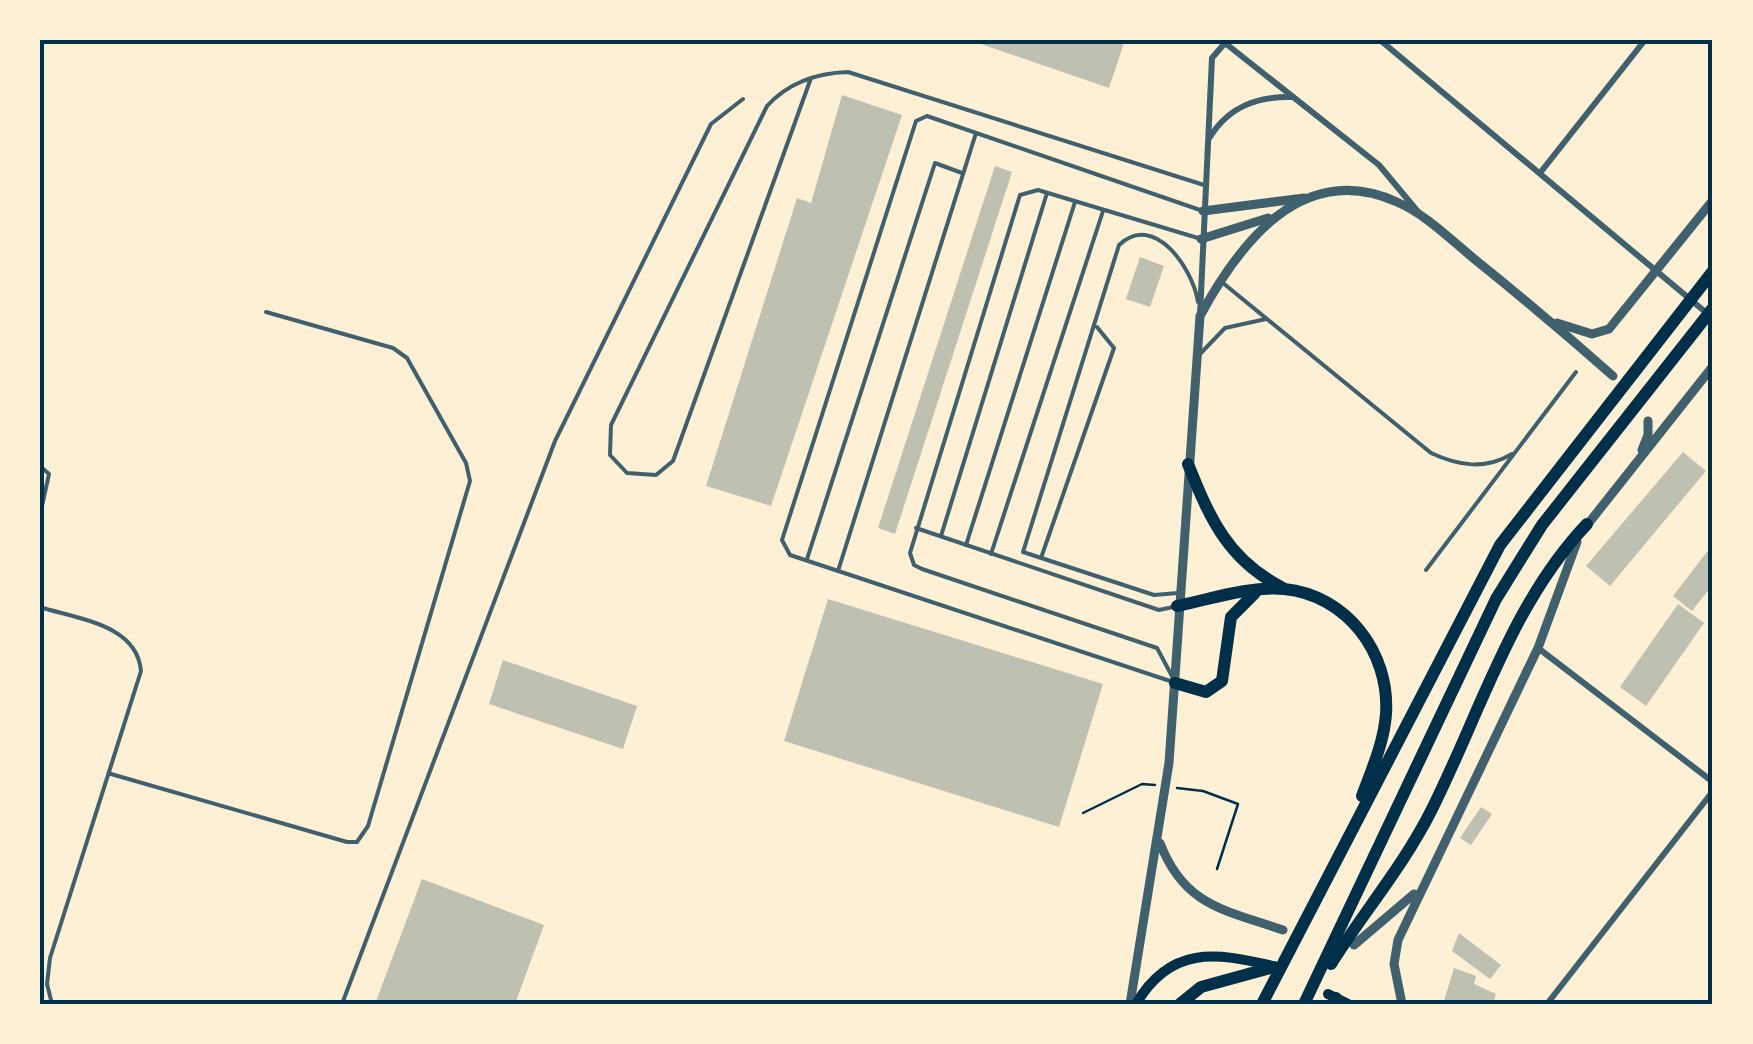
<svg xmlns="http://www.w3.org/2000/svg" width="1753" height="1044" font-family="'Exo 2',sans-serif">
  <style>
    .building { fill: #bec0b2 }
    .lines { fill: none; stroke-linecap: round; stroke-linejoin: round }
    .path { stroke: #003049; stroke-width: 2.5 }
    .service { stroke: #3f606c; stroke-width: 4 }
    .minor { stroke: #3f606c; stroke-width: 6 }
    .tertiary { stroke: #3f606c; stroke-width: 9 }
    .secondary { stroke: #003049; stroke-width: 10 }
    .motorway { stroke: #003049; stroke-width: 12 }
    .neatline { fill: none; stroke: #003049; stroke-width: 4 }
  </style>
  <rect width="100%" height="100%" fill="#fdf0d5"/>
  <g class="building">
    <polygon points="969,40 1125,40 1109,88"/>
    <polygon points="842,95 902,115 771,506 706,486 797,198 811,203"/>
    <polygon points="995,166 1012,172 895,534 878,528"/>
    <polygon points="1140,257 1164,266 1150,307 1126,299"/>
    <polygon points="1683,452 1706,471 1610,586 1586,566"/>
    <polygon points="1713,544 1713,584 1692,611 1673,596"/>
    <polygon points="828,599 1103,684 1059,827 784,741"/>
    <polygon points="1678,604 1704,623 1646,706 1620,687"/>
    <polygon points="503,660 637,706 623,749 489,704"/>
    <polygon points="1481,807 1492,814 1471,845 1460,838"/>
    <polygon points="422,879 544,925 515,1004 375,1004"/>
    <polygon points="1459,933 1501,965 1490,979 1452,951"/>
    <polygon points="1454,968 1476,976 1474,984 1496,994 1493,1004 1443,1004"/>
  </g>
  <g class="lines">
    <g class="path">
      <polyline points="1177,788 1203,791 1238,804 1217,869"/>
      <polyline points="1083,813 1142,784 1155,785"/>
    </g>
    <g class="service">
      <path d="M811 78 673 461 656 475 627 473 610 455 611 425 767 106C788 83 816 73 848 72L1204 185"/>
      <path d="M1223 283 1431 453C1459 466 1485 470 1512 454"/>
      <polyline points="1199,355 1225,328 1266,319"/>
      <polyline points="40,466 49,474 40,515"/>
      <polyline points="916,528 1159,610 1173,607"/>
      <polyline points="941,536 1047,193"/>
      <polyline points="966,545 1075,202"/>
      <polyline points="991,554 1103,211"/>
      <polyline points="1041,558 1114,348 1097,327"/>
      <polyline points="807,559 935,163 962,173"/>
      <polyline points="1426,570 1576,372"/>
      <polyline points="838,571 976,133"/>
      <path d="M1178 593 1154 595 1023 552 1119 245C1154 211 1193 269 1198 302"/>
      <path d="M40 607C77 619 137 624 141 671L50 958 47 984 52 1004"/>
      <polyline points="1173,678 1157,648 922,569 914,565 910,553 1020,195 1038,190 1198,238"/>
      <polyline points="1173,682 790,555 782,540 916,121 927,116 1203,211"/>
      <polyline points="111,774 347,842 357,842 368,826 470,481 466,463 407,358 393,348 266,312"/>
      <polyline points="342,1004 555,441 711,124 743,99"/>
    </g>
    <g class="minor">
      <polyline points="1380,40 1709,315"/>
      <path d="M1210 137C1229 106 1258 96 1293 97"/>
      <polyline points="1540,173 1645,40"/>
      <polyline points="1200,315 1212,58 1225,43 1379,165 1419,213"/>
      <polyline points="1538,648 1713,782"/>
      <polyline points="1547,1004 1713,791"/>
    </g>
    <g class="tertiary">
      <polyline points="1203,211 1304,198"/>
      <polyline points="1201,239 1268,218"/>
      <polyline points="1557,323 1592,334 1609,329 1713,200"/>
      <polyline points="1642,450 1648,435 1648,421"/>
      <polyline points="1584,529 1713,366"/>
      <path d="M1160 843C1184 906 1225 910 1283 930"/>
      <polyline points="1354,945 1414,894"/>
      <path d="M1130 1004 1169 763 1200 316C1239 244 1302 159 1397 202 1427 215 1452 241 1478 262 1524 299 1569 337 1613 376"/>
      <polyline points="1402,1004 1394,964 1398,940 1538,648 1577,542"/>
    </g>
    <g class="secondary">
      <polyline points="1328,994 1348,1004"/>
      <path d="M1136 1004C1170 946 1215 952 1273 966"/>
    </g>
    <g class="motorway">
      <path d="M1188 464C1210 519 1228 560 1283 588"/>
      <path d="M1177 606C1211 599 1249 586 1284 589 1347 595 1390 653 1386 714 1384 742 1372 769 1362 796"/>
      <polyline points="1175,683 1206,692 1222,681 1231,617 1255,593"/>
      <path d="M1331 964C1363 913 1404 865 1431 811 1480 714 1511 604 1587 524"/>
      <polyline points="1336,998 1341,1004"/>
      <polyline points="1180,1004 1201,987 1274,967"/>
      <polyline points="1262,1004 1500,545 1713,271"/>
      <polyline points="1304,1004 1496,599 1542,525 1713,308"/>
    </g>
  </g>
  <rect width="1753" height="1044" fill="none" stroke="#fdf0d5" stroke-width="85"/>
  <rect x="42" y="42" width="1668" height="960" class="neatline"/>
</svg>
